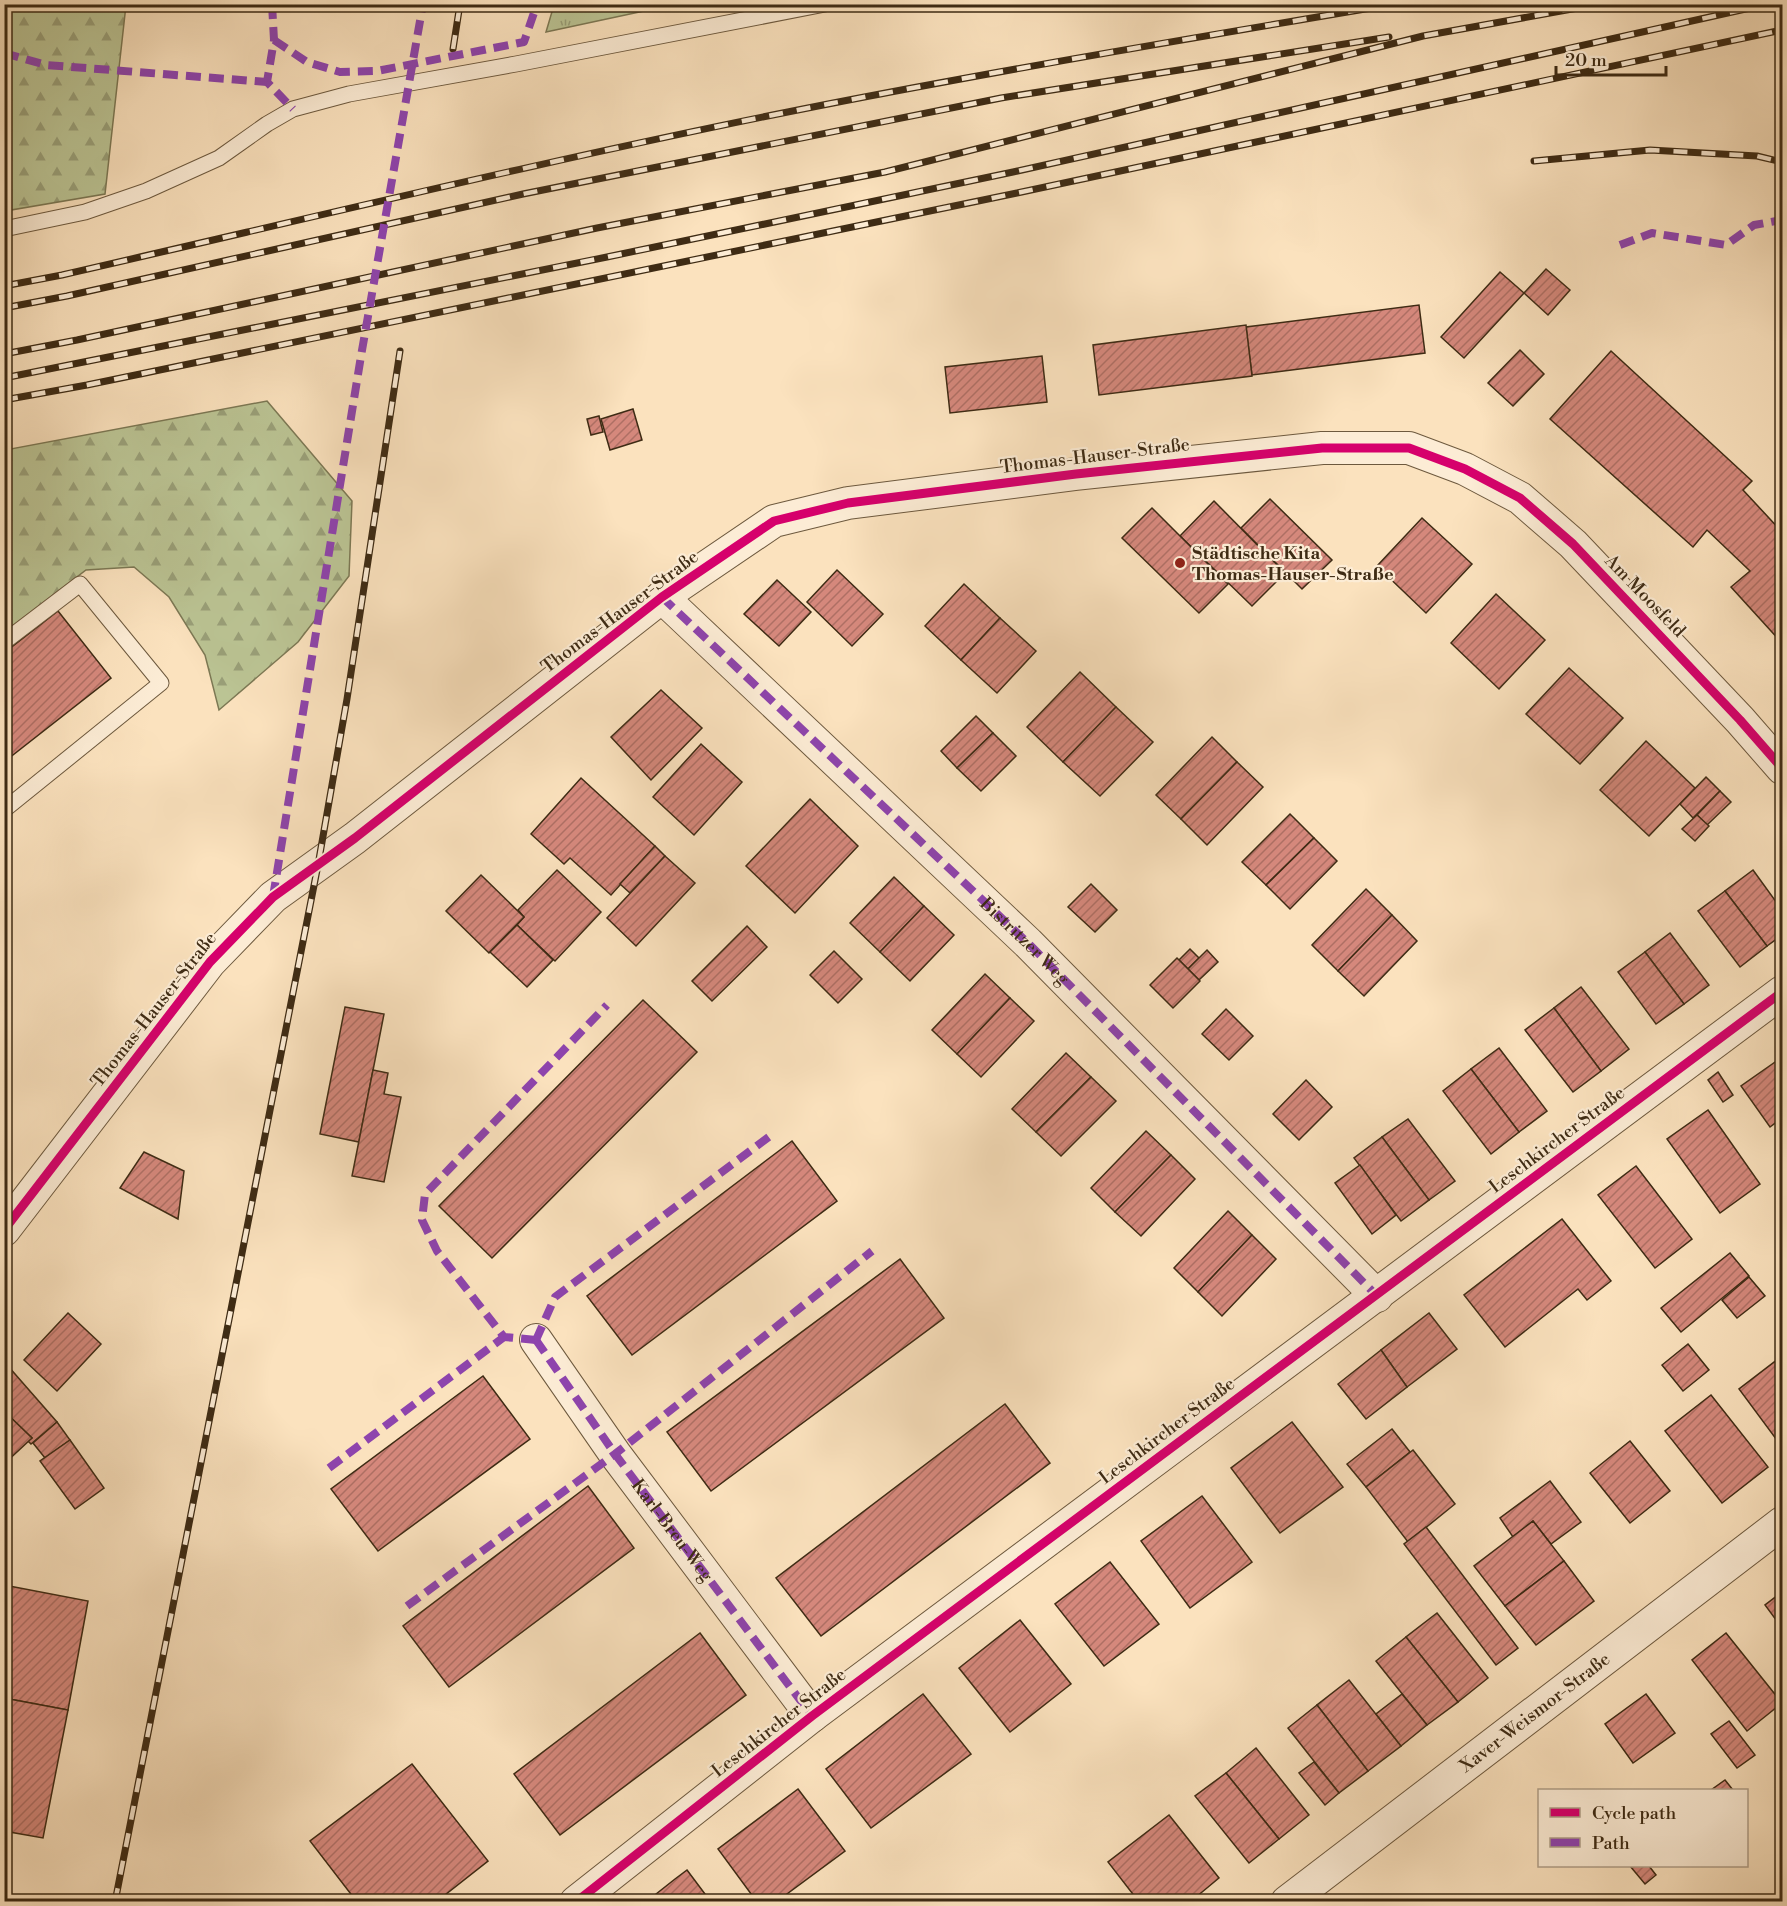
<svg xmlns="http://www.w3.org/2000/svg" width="1787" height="1906" font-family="'Libre Bodoni',serif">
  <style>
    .grass { fill: url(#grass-tufts); stroke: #7c7854; stroke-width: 1.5 }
    .forest { fill: url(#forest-firs); stroke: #7c7854; stroke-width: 1.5 }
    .building { fill: url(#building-hatch); stroke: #3e2b14; stroke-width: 1.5 }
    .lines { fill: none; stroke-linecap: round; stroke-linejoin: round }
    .lane-casing { stroke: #6d593e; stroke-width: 17 }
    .street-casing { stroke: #6d593e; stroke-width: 34 }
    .lane { stroke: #fcecd5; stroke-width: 15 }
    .street { stroke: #fcecd5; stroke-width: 32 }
    .rail-casing { stroke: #3e2b14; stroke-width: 7 }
    .rail { stroke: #fcecd5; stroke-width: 4.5; stroke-dasharray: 14; stroke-linecap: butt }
    .quiet { stroke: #8e44ad; stroke-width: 8; stroke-dasharray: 15 8; stroke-linecap: butt }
    .cycleway-casing { stroke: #fcecd5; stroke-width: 13 }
    .cycleway { stroke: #d6006c; stroke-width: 9 }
    .poi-dot { fill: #8f2418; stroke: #fcecd5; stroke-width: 2 }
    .labels { text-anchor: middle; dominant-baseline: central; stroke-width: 4.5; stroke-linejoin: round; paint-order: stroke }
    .street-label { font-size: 18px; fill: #3e2b14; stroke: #fcecd5 }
    .poi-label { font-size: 18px; font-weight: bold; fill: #3e2b14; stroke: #fcecd5; text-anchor: start }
  </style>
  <defs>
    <pattern id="grass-tufts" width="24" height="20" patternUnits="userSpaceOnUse" patternTransform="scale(1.5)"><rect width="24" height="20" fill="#bbc494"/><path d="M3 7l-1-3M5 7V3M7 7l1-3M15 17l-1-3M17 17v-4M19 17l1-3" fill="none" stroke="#999f78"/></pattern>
    <pattern id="forest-firs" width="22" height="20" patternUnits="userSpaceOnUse" patternTransform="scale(1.5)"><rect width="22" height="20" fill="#bbc494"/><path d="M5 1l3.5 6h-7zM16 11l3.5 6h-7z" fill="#999f78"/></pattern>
    <pattern id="building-hatch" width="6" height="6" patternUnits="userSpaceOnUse" patternTransform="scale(1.5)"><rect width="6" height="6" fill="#d5887c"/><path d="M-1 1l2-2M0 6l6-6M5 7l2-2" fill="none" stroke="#ae6f64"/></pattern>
  </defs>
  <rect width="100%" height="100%" fill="#fbe2be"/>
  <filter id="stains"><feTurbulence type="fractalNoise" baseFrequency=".00333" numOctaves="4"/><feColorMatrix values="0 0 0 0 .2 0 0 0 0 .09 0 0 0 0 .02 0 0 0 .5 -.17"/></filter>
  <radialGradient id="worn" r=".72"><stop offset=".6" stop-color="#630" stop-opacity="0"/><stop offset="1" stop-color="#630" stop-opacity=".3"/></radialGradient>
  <polygon class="grass" points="554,5 554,4 672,5 546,32"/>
  <g class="forest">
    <polygon points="5,4 126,5 105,194 5,211"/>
    <polygon points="267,401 352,501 349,576 298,642 219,710 205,655 169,597 134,567 86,570 5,632 5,450"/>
  </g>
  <g class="building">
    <polygon points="1546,269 1570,290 1548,315 1524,293"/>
    <polygon points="1500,272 1524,293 1464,358 1441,337"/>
    <polygon points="1419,305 1425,353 1252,375 1246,327"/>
    <polygon points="1246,325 1252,376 1099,395 1093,345"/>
    <polygon points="1520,350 1544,374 1513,406 1488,383"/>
    <polygon points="1611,351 1752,481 1743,490 1782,532 1782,643 1731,587 1750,571 1707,530 1693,547 1550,419"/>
    <polygon points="1042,356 1047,402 950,413 945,367"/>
    <polygon points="633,409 642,440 610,450 601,419"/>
    <polygon points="599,416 603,432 591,435 587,419"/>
    <polygon points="1270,499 1332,560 1302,589 1241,528"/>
    <polygon points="1214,501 1285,573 1252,606 1180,536"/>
    <polygon points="1152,508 1228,584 1199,613 1122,538"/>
    <polygon points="1422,518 1472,564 1426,613 1377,566"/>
    <polygon points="837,570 883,614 852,646 807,602"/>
    <polygon points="777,580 811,612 779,646 744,614"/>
    <polygon points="964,584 1000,618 961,660 925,626"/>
    <polygon points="1496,594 1545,640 1499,689 1451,643"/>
    <polygon points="58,611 111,678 4,762 4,653"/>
    <polygon points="1000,618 1036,651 997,693 961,660"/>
    <polygon points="1569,668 1623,718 1580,764 1526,714"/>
    <polygon points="1080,672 1116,707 1063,762 1027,727"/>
    <polygon points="661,690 702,728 651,780 611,737"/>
    <polygon points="1116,707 1153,742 1100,796 1063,762"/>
    <polygon points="976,716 993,733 957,768 941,751"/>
    <polygon points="993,733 1016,756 981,791 957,768"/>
    <polygon points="1212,737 1237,762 1181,819 1156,795"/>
    <polygon points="1646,741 1695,788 1649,836 1600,790"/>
    <polygon points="701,744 742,782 694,835 653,797"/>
    <polygon points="1237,762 1263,787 1207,845 1181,819"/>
    <polygon points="1706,777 1720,791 1693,818 1680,804"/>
    <polygon points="581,778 655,846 611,895 570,858 564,864 531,834"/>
    <polygon points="1720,791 1731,802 1707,825 1697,815"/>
    <polygon points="810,799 858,846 795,913 746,866"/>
    <polygon points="1290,814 1314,838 1266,885 1242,862"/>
    <polygon points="1697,815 1709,826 1695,841 1682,829"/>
    <polygon points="1314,838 1337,861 1290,909 1266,885"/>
    <polygon points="655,846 665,856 630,893 620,884"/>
    <polygon points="665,856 695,883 636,946 607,918"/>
    <polygon points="557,870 601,912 555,961 517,925 524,917 518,910"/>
    <polygon points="1753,870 1782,910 1782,935 1767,946 1725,891"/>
    <polygon points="481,875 524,917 489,953 446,911"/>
    <polygon points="894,877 924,906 880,952 850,923"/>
    <polygon points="1091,884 1117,910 1095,932 1068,907"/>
    <polygon points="1366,889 1392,915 1338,971 1312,945"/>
    <polygon points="1725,891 1767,946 1740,967 1698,911"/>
    <polygon points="924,906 954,935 910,981 880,952"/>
    <polygon points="1392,915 1417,941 1364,996 1338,971"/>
    <polygon points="517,925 553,960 527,987 490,952"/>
    <polygon points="747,926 767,947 712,1001 692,981"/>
    <polygon points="1670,933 1709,985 1684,1004 1645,952"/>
    <polygon points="1190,949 1199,958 1188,969 1179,960"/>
    <polygon points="1207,950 1218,962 1199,980 1188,969"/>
    <polygon points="834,951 862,979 838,1003 810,975"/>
    <polygon points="1645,952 1684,1004 1656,1024 1618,972"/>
    <polygon points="1177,958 1200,981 1173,1008 1150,985"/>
    <polygon points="985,974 1010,998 957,1054 932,1030"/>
    <polygon points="1581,987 1629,1049 1601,1071 1554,1008"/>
    <polygon points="1010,998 1034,1021 981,1077 957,1054"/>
    <polygon points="643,1000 697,1052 492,1258 439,1206"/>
    <polygon points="345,1007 384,1014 359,1142 320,1134"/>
    <polygon points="1554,1008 1601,1071 1573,1092 1525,1030"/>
    <polygon points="1226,1009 1253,1036 1229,1060 1202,1034"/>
    <polygon points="1499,1048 1547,1111 1519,1132 1471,1069"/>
    <polygon points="1066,1053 1091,1077 1036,1132 1012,1109"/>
    <polygon points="1778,1060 1782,1066 1782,1118 1770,1127 1741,1086"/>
    <polygon points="1471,1069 1519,1132 1491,1154 1443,1091"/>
    <polygon points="373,1070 388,1073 384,1094 401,1097 384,1182 352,1176"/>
    <polygon points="1718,1072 1733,1095 1723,1102 1708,1080"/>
    <polygon points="1091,1077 1116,1101 1061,1156 1036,1132"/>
    <polygon points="1306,1080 1332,1107 1299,1140 1273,1114"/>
    <polygon points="1708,1110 1760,1184 1720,1213 1667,1139"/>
    <polygon points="1408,1119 1455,1181 1429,1200 1382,1137"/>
    <polygon points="1146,1131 1171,1155 1115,1212 1091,1188"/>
    <polygon points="1382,1137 1429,1200 1401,1221 1354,1158"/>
    <polygon points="792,1141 837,1201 632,1355 587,1296"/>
    <polygon points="144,1152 184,1171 178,1219 120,1188"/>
    <polygon points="1171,1155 1195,1179 1141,1236 1115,1212"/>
    <polygon points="1360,1165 1396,1215 1372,1234 1335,1183"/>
    <polygon points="1636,1166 1692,1239 1655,1268 1598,1195"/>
    <polygon points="1228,1211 1252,1235 1198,1292 1174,1268"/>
    <polygon points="1562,1219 1611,1281 1587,1300 1578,1289 1505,1347 1464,1295"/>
    <polygon points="1252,1235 1276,1259 1222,1316 1198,1292"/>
    <polygon points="1730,1253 1749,1276 1681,1332 1661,1308"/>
    <polygon points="900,1259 944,1318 711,1491 667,1432"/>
    <polygon points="1749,1277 1765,1296 1737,1318 1722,1300"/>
    <polygon points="68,1313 101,1344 57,1391 24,1360"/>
    <polygon points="1429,1313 1457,1349 1407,1387 1381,1350"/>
    <polygon points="1688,1344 1709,1370 1683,1391 1662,1365"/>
    <polygon points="1381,1350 1407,1387 1366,1419 1338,1384"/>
    <polygon points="1782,1356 1782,1447 1739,1389"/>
    <polygon points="8,1366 57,1422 31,1444 28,1441 32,1438 4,1411 4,1369"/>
    <polygon points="483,1376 530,1439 378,1551 331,1489"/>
    <polygon points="1711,1395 1768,1467 1722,1503 1665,1431"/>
    <polygon points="1005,1404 1050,1463 821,1636 776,1578"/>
    <polygon points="4,1411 32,1438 4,1464"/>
    <polygon points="57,1422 70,1440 45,1458 33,1443"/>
    <polygon points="1292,1422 1343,1487 1280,1533 1231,1468"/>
    <polygon points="1392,1429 1410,1452 1366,1487 1347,1464"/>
    <polygon points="70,1440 104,1488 75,1509 40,1461"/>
    <polygon points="1630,1441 1670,1491 1630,1523 1590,1473"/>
    <polygon points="1413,1450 1455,1504 1408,1542 1366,1487"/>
    <polygon points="1550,1481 1581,1522 1551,1544 1533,1521 1513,1537 1500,1518"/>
    <polygon points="588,1486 634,1548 449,1687 403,1626"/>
    <polygon points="1202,1496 1252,1562 1190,1608 1141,1541"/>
    <polygon points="1533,1521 1564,1561 1505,1606 1474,1566"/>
    <polygon points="1426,1527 1518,1648 1496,1665 1404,1544"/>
    <polygon points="1564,1561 1594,1601 1536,1645 1505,1606"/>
    <polygon points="1110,1562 1159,1624 1104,1666 1055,1604"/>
    <polygon points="4,1585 88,1601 68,1710 4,1698"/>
    <polygon points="1782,1592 1782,1628 1765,1605"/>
    <polygon points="1437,1613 1488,1678 1458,1702 1406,1637"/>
    <polygon points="1020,1620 1071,1684 1010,1732 959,1668"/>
    <polygon points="700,1633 746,1695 560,1835 514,1774"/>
    <polygon points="1726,1633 1782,1703 1747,1731 1692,1660"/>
    <polygon points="1406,1637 1458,1702 1427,1725 1376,1661"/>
    <polygon points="1349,1680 1401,1746 1368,1771 1317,1705"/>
    <polygon points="923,1694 971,1754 871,1828 826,1769"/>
    <polygon points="1402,1694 1427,1725 1401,1746 1376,1714"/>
    <polygon points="1646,1694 1675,1733 1633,1763 1605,1724"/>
    <polygon points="4,1698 68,1710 43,1838 4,1831"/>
    <polygon points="1317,1705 1368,1771 1339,1793 1288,1728"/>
    <polygon points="1729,1721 1755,1755 1737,1768 1711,1734"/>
    <polygon points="1256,1748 1309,1815 1279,1839 1226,1773"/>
    <polygon points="1314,1762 1339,1793 1325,1805 1299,1773"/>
    <polygon points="412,1764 488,1861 436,1902 357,1902 310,1841"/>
    <polygon points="1226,1773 1279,1839 1249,1863 1195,1796"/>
    <polygon points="1725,1780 1733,1790 1711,1790"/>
    <polygon points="798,1789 845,1851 776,1902 757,1902 718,1849"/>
    <polygon points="1169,1815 1219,1878 1190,1902 1139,1902 1108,1862"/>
    <polygon points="1630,1866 1649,1866 1656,1875 1645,1884"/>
    <polygon points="687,1870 711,1902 646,1902 675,1879"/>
  </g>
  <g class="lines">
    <g class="lane-casing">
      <g id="lane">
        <polyline points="4,229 85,212 146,191 219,158 267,124 293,109 349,94 516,64 825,4"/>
        <polyline points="4,642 80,584 161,683 4,810"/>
      </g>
    </g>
    <g class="street-casing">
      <g id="street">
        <path id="s1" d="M662 597 1028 943 1377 1296"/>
        <polyline points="4,1230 210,962 273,897 355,838 662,597 774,521 848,503 1076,474 1322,448 1409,448 1465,469 1520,498 1573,544 1740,720 1782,768"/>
        <path id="s2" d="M536 1340 615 1454 812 1716"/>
        <polyline points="576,1902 812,1716 1782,992"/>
        <path id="s3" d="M1287 1902 1782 1523"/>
      </g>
    </g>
    <use href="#lane" class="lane"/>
    <use href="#street" class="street"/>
    <g class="rail-casing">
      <g id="rail">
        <polyline points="453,49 460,4"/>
        <polyline points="1534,161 1650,150 1757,156 1782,162"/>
        <path d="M4 286 62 275C315 217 568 155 823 105 1013 68 1204 36 1395 4"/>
        <polyline points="4,308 67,296 523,194 1001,98 1389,37"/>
        <polyline points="4,354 77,340 597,228 885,172 1423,36 1600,4"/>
        <polyline points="4,378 607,257 1013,172 1768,4"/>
        <polyline points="4,400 87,385 1017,193 1782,30"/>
        <polyline points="115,1902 318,865 347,699 400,351"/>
      </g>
    </g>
    <use href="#rail" class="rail"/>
    <g class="quiet">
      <polyline points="272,4 274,40 267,82 293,109"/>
      <polyline points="274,40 307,62 340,72 377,71 524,42 537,4"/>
      <polyline points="4,53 46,65 267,82"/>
      <polyline points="1620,245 1652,233 1726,245 1754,225 1782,220"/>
      <polyline points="662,597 1028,943 1377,1296"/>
      <polyline points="273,897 361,356 423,4"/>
      <polyline points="536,1340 615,1454 812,1716"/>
      <polyline points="536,1340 504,1337 437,1251 422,1220 425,1194 607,1005"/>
      <polyline points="536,1340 555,1297 770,1136"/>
      <polyline points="329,1468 504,1337"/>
      <polyline points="407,1606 615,1454 872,1251"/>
    </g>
    <g class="cycleway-casing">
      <g id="cycleway">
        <polyline points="4,1230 210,962 273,897 355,838 662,597 774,521 848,503 1076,474 1322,448 1409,448 1465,469 1520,498 1573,544 1740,720 1782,768"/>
        <polyline points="576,1902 812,1716 1782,992"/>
      </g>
    </g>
    <use href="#cycleway" class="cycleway"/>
  </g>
  <circle class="poi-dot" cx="1180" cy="563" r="6"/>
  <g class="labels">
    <g class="street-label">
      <text transform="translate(1095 456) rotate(-7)">Thomas-Hauser-Straße</text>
      <text transform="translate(1645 596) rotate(46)">Am Moosfeld</text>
      <text transform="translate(620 612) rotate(-37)">Thomas-Hauser-Straße</text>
      <text stroke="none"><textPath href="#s1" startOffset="500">Bistritzer Weg</textPath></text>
      <text transform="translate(154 1010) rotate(-52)">Thomas-Hauser-Straße</text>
      <text transform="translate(1557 1140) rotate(-37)">Leschkircher Straße</text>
      <text transform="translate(1167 1431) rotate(-37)">Leschkircher Straße</text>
      <text stroke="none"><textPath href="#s2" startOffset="234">Karl-Breu-Weg</textPath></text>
      <text stroke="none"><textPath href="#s3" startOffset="312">Xaver-Weismor-Straße</textPath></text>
      <text transform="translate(779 1723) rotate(-38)">Leschkircher Straße</text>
    </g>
    <g class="poi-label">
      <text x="1192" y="553">Städtische Kita<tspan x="1192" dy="21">Thomas-Hauser-Straße</tspan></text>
    </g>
  </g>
  <rect width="1787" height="1906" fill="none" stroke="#fbe2be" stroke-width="24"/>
  <rect x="6" y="6" width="1775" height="1894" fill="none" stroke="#3e2b14" stroke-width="3"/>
  <rect x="12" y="12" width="1763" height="1882" fill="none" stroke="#3e2b14" stroke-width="1.5"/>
  <rect x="1538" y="1789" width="210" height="78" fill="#fcecd5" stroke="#b09f88" stroke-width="1.5"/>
  <rect x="1550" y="1808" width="30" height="9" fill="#d6006c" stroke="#b09f88" stroke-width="1.5"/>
  <text x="1592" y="1819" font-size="18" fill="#3e2b14">Cycle path</text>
  <rect x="1550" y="1838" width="30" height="9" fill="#8e44ad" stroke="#b09f88" stroke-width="1.5"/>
  <text x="1592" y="1849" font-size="18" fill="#3e2b14">Path</text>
  <path d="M1556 66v9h110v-9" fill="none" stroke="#3e2b14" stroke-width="3"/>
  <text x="1565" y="66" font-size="18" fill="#3e2b14" stroke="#fcecd5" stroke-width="4.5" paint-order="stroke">20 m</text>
  <rect width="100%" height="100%" filter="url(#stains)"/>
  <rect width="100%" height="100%" fill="url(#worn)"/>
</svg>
